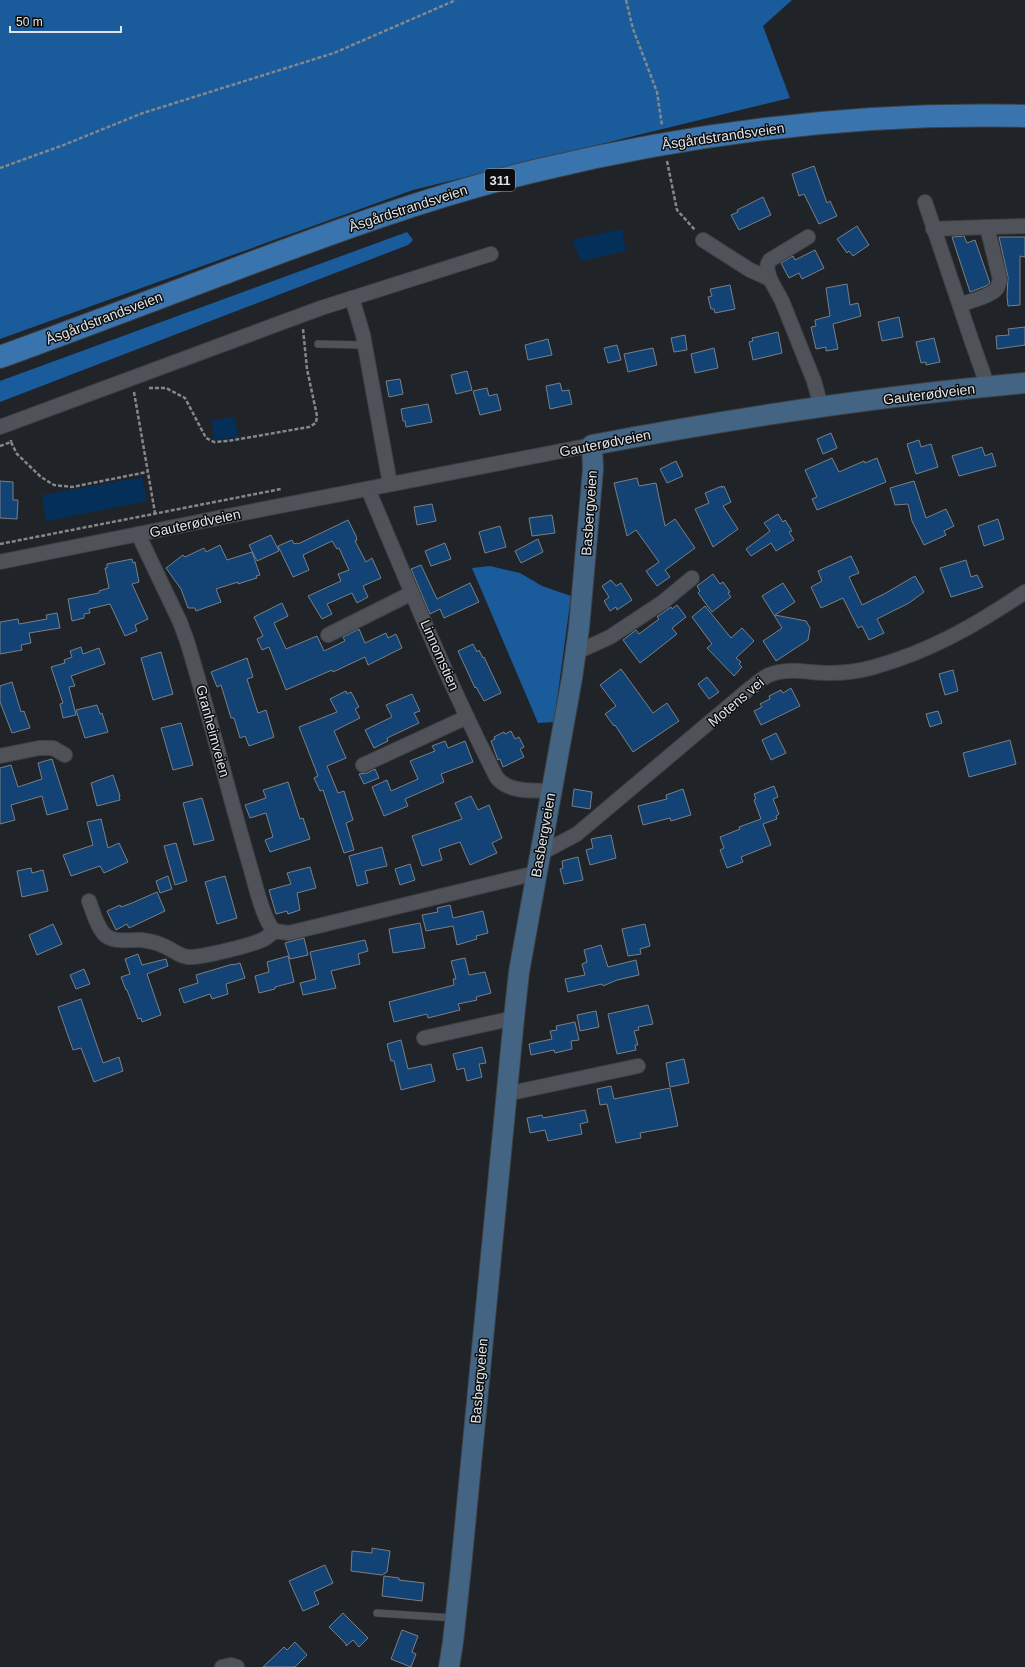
<svg xmlns="http://www.w3.org/2000/svg" width="1025" height="1667" font-family="Helvetica,sans-serif">
  <style>
    .green { fill: #032f59 }
    .forest { fill: #1a5b9c }
    .building { fill: #124374; stroke: #7a7f85 }
    .lines { fill: none; stroke-linecap: round; stroke-linejoin: round }
    .lane-casing { stroke: #3e4144; stroke-width: 8 }
    .street-casing { stroke: #3e4144; stroke-width: 16 }
    .secondary-casing { stroke: #3e4144; stroke-width: 22 }
    .primary-casing { stroke: #3e4144; stroke-width: 24 }
    .path { stroke: #84878b; stroke-width: 2.5; stroke-dasharray: 4 2; stroke-linecap: butt }
    .lane { stroke: #4f5359; stroke-width: 7 }
    .street { stroke: #4f5359; stroke-width: 14 }
    .secondary { stroke: #446484; stroke-width: 20 }
    .primary { stroke: #3a74af; stroke-width: 22 }
    .labels { text-anchor: middle; dominant-baseline: central; stroke-width: 3; stroke-linejoin: round; paint-order: stroke }
    .shield { fill: #0b0d0f; stroke: #a1a4a6; stroke-width: 1 }
    .shield-label { font-size: 13px; font-weight: bold; fill: #e1e4e7 }
    .street-label { font-size: 14px; fill: #e1e4e7; stroke: #0b0d0f }
  </style>
  <rect width="100%" height="100%" fill="#202429"/>
  <g class="green">
    <polygon points="622,229 626,251 581,261 572,240"/>
    <polygon points="235,417 238,437 214,440 212,420"/>
    <polygon points="142,477 147,501 46,521 42,495"/>
  </g>
  <g class="forest">
    <polygon points="0,0 792,0 763,26 790,98 413,190 0,339"/>
    <polygon points="407,232 413,240 408,245 0,402 0,381"/>
    <polygon points="490,566 520,573 542,586 571,596 554,722 538,723 472,568"/>
  </g>
  <g class="building">
    <polygon points="814,166 827,203 830,201 837,216 819,224 804,194 799,196 792,174"/>
    <polygon points="763,197 771,215 739,230 731,215 738,212 737,210"/>
    <polygon points="857,226 869,245 853,256 849,251 847,253 837,239"/>
    <polygon points="964,236 967,243 975,240 990,283 986,286 970,292 952,237"/>
    <polygon points="999,237 1025,237 1025,257 1020,256 1020,305 1008,306 1007,296 1008,277"/>
    <polygon points="815,250 824,268 802,279 799,273 789,278 781,263 793,256 795,260"/>
    <polygon points="847,284 850,305 858,303 861,316 833,324 838,349 826,351 826,347 816,349 811,327 816,326 815,320 830,316 826,288"/>
    <polygon points="730,285 735,309 715,313 714,309 711,309 708,297 712,296 710,289"/>
    <polygon points="899,317 903,337 882,341 878,322"/>
    <polygon points="1025,327 1025,345 997,349 996,336 1009,335 1008,329"/>
    <polygon points="778,332 782,353 753,360 749,342 753,341 752,338"/>
    <polygon points="685,335 687,350 674,352 671,338"/>
    <polygon points="934,338 940,362 926,365 926,362 921,363 916,342"/>
    <polygon points="548,339 552,355 528,360 525,345"/>
    <polygon points="617,345 621,360 608,363 604,348"/>
    <polygon points="653,348 657,365 628,372 624,354"/>
    <polygon points="714,348 718,368 695,373 691,354"/>
    <polygon points="467,371 472,390 456,394 451,375"/>
    <polygon points="400,379 403,394 389,397 386,381"/>
    <polygon points="560,383 562,391 569,390 572,404 550,409 546,386"/>
    <polygon points="487,388 489,396 497,394 501,410 480,415 473,391"/>
    <polygon points="428,404 432,422 406,427 405,421 403,421 401,409"/>
    <polygon points="831,433 837,448 823,454 817,439"/>
    <polygon points="919,440 921,447 931,444 938,467 916,474 907,444"/>
    <polygon points="982,447 985,456 992,453 996,466 959,476 952,456"/>
    <polygon points="832,458 839,472 864,461 865,463 877,458 886,482 817,510 812,499 817,497 805,470"/>
    <polygon points="676,461 683,476 667,483 660,469"/>
    <polygon points="637,478 639,486 656,483 665,526 675,519 695,548 665,570 670,577 657,586 646,571 659,562 636,530 627,536 614,483"/>
    <polygon points="0,481 13,482 13,500 18,500 17,519 0,518"/>
    <polygon points="914,481 926,518 946,509 954,526 944,531 946,535 924,545 912,521 908,504 895,505 890,488"/>
    <polygon points="722,486 722,488 724,486 731,502 723,506 738,529 713,547 695,509 709,503 705,493"/>
    <polygon points="432,504 436,521 417,525 414,507"/>
    <polygon points="778,514 783,522 785,520 792,531 789,532 794,540 776,551 771,543 751,556 746,549 770,531 764,523"/>
    <polygon points="552,515 555,533 532,536 529,518"/>
    <polygon points="998,519 1004,539 984,546 978,526"/>
    <polygon points="348,520 356,536 357,540 355,541 366,562 372,558 381,578 363,586 368,597 357,603 352,593 327,604 332,614 322,619 308,596 341,581 338,574 349,570 339,548 337,549 335,546 332,541 303,555 309,570 293,577 278,546 292,540 294,544 297,543 298,544"/>
    <polygon points="500,526 506,547 485,553 479,532"/>
    <polygon points="271,535 279,551 257,561 249,545"/>
    <polygon points="538,539 543,552 521,563 515,551"/>
    <polygon points="445,543 451,559 431,566 425,551"/>
    <polygon points="220,545 227,560 252,552 260,575 256,576 257,578 247,581 238,584 238,582 216,589 221,602 196,611 195,608 188,608 181,589 166,568 183,555 185,557 204,548 206,552"/>
    <polygon points="851,556 859,573 849,577 862,605 884,594 915,576 924,592 909,603 877,619 884,633 869,640 862,626 858,628 843,598 821,608 811,587 822,581 818,571"/>
    <polygon points="132,559 133,563 135,562 139,582 132,584 148,619 135,625 137,631 125,636 110,604 89,609 90,613 84,614 84,618 72,621 68,599 99,593 99,591 109,588 105,568 107,568 107,564"/>
    <polygon points="966,560 971,577 977,575 983,587 951,597 940,568"/>
    <polygon points="421,565 437,599 470,583 479,602 444,618 440,609 430,614 411,569"/>
    <polygon points="713,574 720,584 723,582 730,592 728,593 731,597 712,612 698,593 700,591 697,586"/>
    <polygon points="611,580 616,586 621,583 632,600 617,610 616,607 610,611 604,601 609,597 602,586"/>
    <polygon points="783,583 795,602 775,615 806,621 810,628 808,640 776,661 763,641 782,628 762,596"/>
    <polygon points="282,603 288,616 274,623 286,649 317,636 324,651 345,641 343,637 359,629 365,643 386,633 388,638 396,634 402,648 368,665 365,657 333,672 332,670 286,690 269,647 262,650 257,639 263,636 254,617"/>
    <polygon points="677,605 686,617 672,628 677,634 640,663 623,640 636,630 639,634 659,619 657,617 671,607 672,609"/>
    <polygon points="705,606 731,638 742,628 754,641 736,658 741,662 739,664 742,667 734,676 707,648 712,644 692,617"/>
    <polygon points="57,613 60,628 29,633 31,643 21,645 22,650 0,654 0,622 18,619 19,624 47,619 46,615"/>
    <polygon points="473,644 477,652 479,650 483,658 484,657 501,693 484,701 476,687 475,688 458,651"/>
    <polygon points="81,647 83,654 99,648 105,664 71,676 75,686 69,687 76,715 63,718 60,704 63,703 51,667 65,663 64,660 72,657 70,651"/>
    <polygon points="161,652 173,694 153,700 141,658"/>
    <polygon points="247,658 253,677 247,679 258,713 266,710 274,737 249,746 245,736 240,738 234,718 231,718 221,685 217,687 211,672"/>
    <polygon points="621,669 653,713 667,703 679,721 633,752 615,725 614,726 605,714 616,706 600,685"/>
    <polygon points="953,670 958,691 945,695 939,674"/>
    <polygon points="707,677 719,692 709,699 698,684"/>
    <polygon points="12,682 21,712 24,711 30,728 12,733 0,702 0,686"/>
    <polygon points="791,688 800,706 761,725 754,711 762,707 760,704 770,699 769,696 781,690 783,693"/>
    <polygon points="346,691 347,694 351,692 359,707 355,709 360,718 334,731 346,758 327,766 338,793 344,791 353,820 346,823 354,850 344,853 323,790 320,791 314,778 318,776 299,727 337,712 330,699"/>
    <polygon points="412,694 420,711 414,713 419,723 387,738 388,741 374,748 365,730 392,717 386,705"/>
    <polygon points="97,705 100,714 102,713 108,732 85,738 76,710"/>
    <polygon points="938,711 942,723 930,727 926,714"/>
    <polygon points="181,723 193,765 173,770 161,728"/>
    <polygon points="511,731 515,739 519,737 524,747 520,749 524,757 503,767 500,759 498,760 491,741 495,739 494,737 504,732 505,734"/>
    <polygon points="776,733 786,753 771,760 762,740"/>
    <polygon points="1010,740 1016,764 969,777 963,753"/>
    <polygon points="445,741 448,748 465,741 473,762 441,774 444,782 405,799 408,806 384,816 372,787 387,780 391,791 418,779 410,761 435,751 432,746"/>
    <polygon points="52,759 68,809 47,815 42,796 11,805 15,820 0,824 0,768 11,765 18,787 42,779 38,763"/>
    <polygon points="375,769 379,778 364,784 359,774 367,773"/>
    <polygon points="113,775 120,796 119,796 120,800 97,806 91,783"/>
    <polygon points="288,782 300,819 303,818 310,839 270,852 265,840 273,837 266,813 250,818 245,805 266,798 263,790"/>
    <polygon points="774,786 778,797 773,799 779,814 776,816 777,819 763,824 771,845 741,857 743,862 727,868 720,850 724,848 720,837 740,829 739,827 761,819 754,800 756,799 754,794"/>
    <polygon points="574,789 592,792 590,809 572,806"/>
    <polygon points="683,789 691,815 671,821 670,818 643,825 638,806 667,799 666,795"/>
    <polygon points="471,796 478,810 489,805 502,838 492,843 497,853 470,865 460,842 439,849 442,860 422,866 412,836 462,819 455,803"/>
    <polygon points="202,798 214,840 194,845 183,803"/>
    <polygon points="101,819 108,848 119,843 128,862 104,873 100,866 71,876 63,855 93,845 87,822"/>
    <polygon points="611,835 616,858 590,865 586,850 593,848 591,839"/>
    <polygon points="176,843 187,881 175,885 164,846"/>
    <polygon points="382,847 387,866 365,871 368,883 357,886 349,856"/>
    <polygon points="578,857 583,880 564,884 560,869 563,868 562,861"/>
    <polygon points="410,864 415,880 400,885 395,869"/>
    <polygon points="310,867 316,888 297,893 300,910 288,914 287,911 276,914 269,890 291,884 287,873"/>
    <polygon points="31,868 32,873 43,870 48,891 22,897 17,871"/>
    <polygon points="168,876 172,889 160,893 156,881"/>
    <polygon points="225,876 237,918 217,924 205,882"/>
    <polygon points="157,892 165,911 129,928 127,924 116,930 107,911 120,905 121,907 132,903"/>
    <polygon points="450,905 453,918 483,911 488,933 476,936 477,939 457,945 453,926 426,931 422,915 438,912 437,908"/>
    <polygon points="420,923 425,948 393,953 389,929"/>
    <polygon points="53,924 62,944 37,955 29,935"/>
    <polygon points="645,924 650,946 640,949 641,954 628,956 622,929"/>
    <polygon points="304,938 308,955 290,959 285,943"/>
    <polygon points="365,940 368,951 358,954 360,964 331,971 336,988 303,995 300,983 316,979 310,952"/>
    <polygon points="601,945 608,967 636,960 639,975 617,980 603,986 602,984 568,992 565,979 585,975 582,964 587,962 584,950"/>
    <polygon points="138,954 142,965 166,959 168,966 147,974 161,1015 142,1022 141,1018 138,1019 127,990 126,990 121,977 130,974 125,959"/>
    <polygon points="288,956 294,982 275,987 275,989 259,993 255,976 269,972 267,962"/>
    <polygon points="465,958 469,975 485,972 491,993 476,997 477,1000 458,1004 460,1010 428,1018 427,1014 394,1022 389,1002 454,985 453,979 456,979 451,961"/>
    <polygon points="240,963 245,978 226,984 228,994 212,999 210,994 184,1003 179,989 198,983 196,975 233,964 233,965"/>
    <polygon points="84,969 90,984 76,989 70,975"/>
    <polygon points="81,999 103,1063 119,1057 123,1071 94,1082 81,1048 73,1050 58,1007"/>
    <polygon points="648,1005 653,1024 638,1027 639,1030 634,1031 638,1045 635,1045 636,1050 617,1054 608,1014"/>
    <polygon points="596,1011 599,1027 580,1031 577,1015"/>
    <polygon points="575,1022 579,1040 571,1041 572,1049 555,1053 554,1050 531,1055 529,1044 552,1039 550,1031 557,1030 556,1026"/>
    <polygon points="401,1040 408,1069 431,1064 435,1081 401,1090 394,1061 391,1061 387,1044"/>
    <polygon points="482,1047 486,1063 479,1064 482,1077 467,1081 464,1068 457,1070 453,1054"/>
    <polygon points="684,1059 689,1083 670,1087 666,1063"/>
    <polygon points="611,1086 614,1099 670,1088 678,1126 640,1133 641,1138 616,1143 607,1104 600,1105 597,1089"/>
    <polygon points="585,1110 588,1122 580,1124 582,1134 548,1141 545,1130 530,1133 527,1118 542,1115 543,1118"/>
    <polygon points="372,1548 390,1551 387,1572 382,1575 351,1571 352,1551 372,1553"/>
    <polygon points="325,1565 333,1583 314,1592 319,1604 303,1611 289,1581"/>
    <polygon points="384,1576 399,1578 399,1580 424,1583 422,1601 382,1596"/>
    <polygon points="343,1613 368,1638 359,1647 353,1640 346,1646 346,1644 329,1627"/>
    <polygon points="402,1630 418,1636 412,1652 416,1654 411,1667 391,1659"/>
    <polygon points="295,1642 307,1655 295,1667 263,1667 284,1647 287,1650"/>
  </g>
  <g class="lines">
    <g class="lane-casing">
      <g id="lane">
        <polyline points="318,344 364,345"/>
        <polyline points="377,1613 454,1618"/>
      </g>
    </g>
    <g class="street-casing">
      <g id="street">
        <polyline points="925,202 972,342 988,387"/>
        <polyline points="987,227 1025,226"/>
        <path d="M933 229 987 227 1000 279C999 281 999 285 997 288 992 296 969 301 960 305"/>
        <polyline points="703,240 750,270 770,279 782,301 814,381 821,406"/>
        <path d="M770 279C768 271 765 267 770 260L808 237"/>
        <polyline points="352,298 363,335 390,484"/>
        <polyline points="0,427 321,308 491,254"/>
        <path d="M368 489C409 586 449 685 497 778 510 793 532 790 551 791"/>
        <path d="M138 534 180 622 187 641C210 716 228 792 250 866 255 883 263 920 274 931"/>
        <polyline points="0,562 228,516 592,445"/>
        <polyline points="328,635 412,593"/>
        <polyline points="575,653 610,637 663,602 692,578"/>
        <polyline points="0,756 39,748 53,748 65,755"/>
        <polyline points="363,765 467,717"/>
        <path d="M540 851 547 850 577 834 749 689C755 685 762 678 769 675 786 667 810 673 829 673 843 673 860 671 874 667 931 651 976 625 1025 592"/>
        <path d="M89 901C93 912 96 925 104 934 114 944 130 939 142 940 150 941 158 943 166 947 173 950 179 956 188 957 200 958 253 945 264 939 268 937 271 934 274 931L289 933 536 873"/>
        <polyline points="424,1038 514,1018"/>
        <polyline points="506,1094 638,1066"/>
        <polyline points="222,1667 231,1665 237,1667"/>
      </g>
    </g>
    <g class="secondary-casing">
      <path id="secondary" d="M449 1667 453 1642 461 1567 514 1018 519 972 572 678 579 628 593 469 592 445C735 418 879 396 1025 383"/>
    </g>
    <g class="primary-casing">
      <path id="primary" d="M0 357C77 329 153 300 230 271 331 233 433 195 539 170 697 132 862 112 1025 116"/>
    </g>
    <g class="path">
      <polyline points="626,0 633,29 657,92 662,126"/>
      <polyline points="667,161 677,210 695,230"/>
      <polyline points="0,168 61,146 143,113 334,53 456,0"/>
      <polyline points="149,388 166,388 185,398 206,438 214,442 228,441 309,427 316,423 317,416 307,369 303,329"/>
      <polyline points="134,392 155,513"/>
      <polyline points="11,442 17,454 41,477 54,485 72,487 147,472"/>
      <polyline points="0,446 11,442 11,440"/>
      <polyline points="0,544 281,489"/>
    </g>
    <use href="#lane" class="lane"/>
    <use href="#street" class="street"/>
    <use href="#secondary" class="secondary"/>
    <use href="#primary" class="primary"/>
  </g>
  <g class="labels">
    <rect class="shield" x="485" y="169" width="30" height="22" rx="3"/>
    <g class="shield-label">
      <text x="500" y="180">311</text>
    </g>
    <g class="street-label">
      <text transform="translate(723 136) rotate(-8)">Åsgårdstrandsveien</text>
      <text transform="translate(408 208) rotate(-18)">Åsgårdstrandsveien</text>
      <text transform="translate(104 318) rotate(-21)">Åsgårdstrandsveien</text>
      <text transform="translate(929 394) rotate(-7)">Gauterødveien</text>
      <text transform="translate(605 443) rotate(-11)">Gauterødveien</text>
      <text transform="translate(589 513) rotate(-86)">Basbergveien</text>
      <text transform="translate(195 523) rotate(-12)">Gauterødveien</text>
      <text transform="translate(440 655) rotate(66)">Linnomstien</text>
      <text transform="translate(736 702) rotate(-40)">Motens vei</text>
      <text transform="translate(213 731) rotate(75)">Granheimveien</text>
      <text transform="translate(543 835) rotate(-80)">Basbergveien</text>
      <text transform="translate(479 1381) rotate(-85)">Basbergveien</text>
    </g>
  </g>
  <path d="M10 26v6h111v-6" fill="none" stroke="#e1e4e7" stroke-width="2"/>
  <text x="16" y="26" font-size="12" fill="#e1e4e7" stroke="#0b0d0f" stroke-width="3" paint-order="stroke">50 m</text>
</svg>
